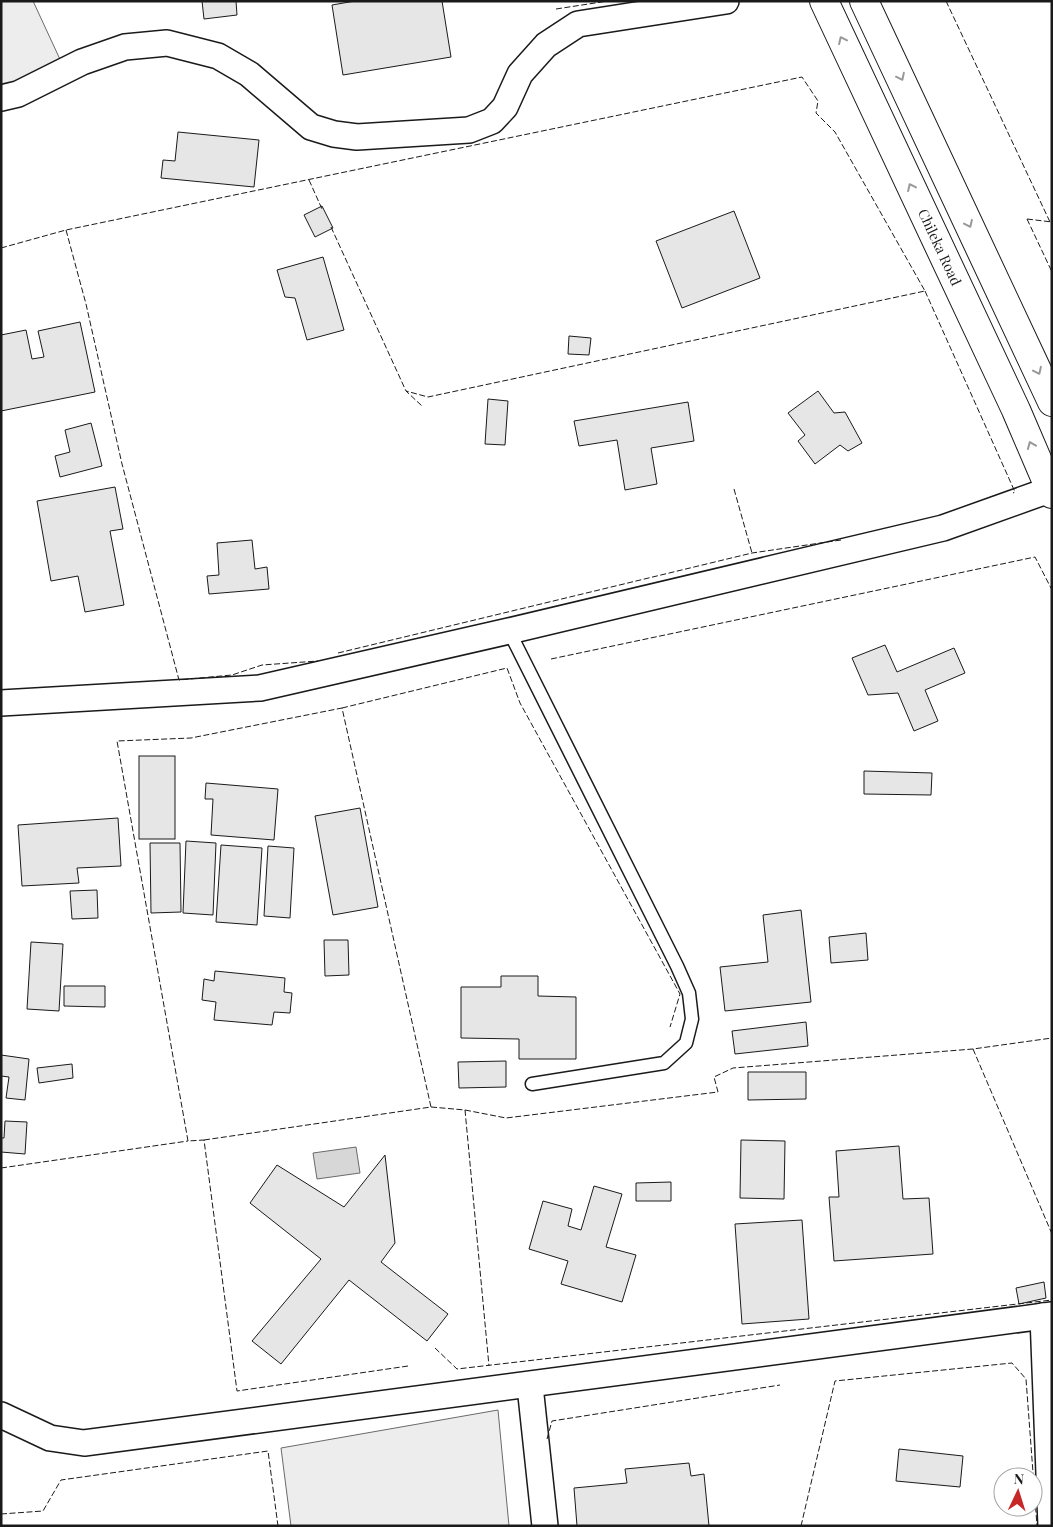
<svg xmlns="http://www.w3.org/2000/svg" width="1053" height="1527" font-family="'Playfair Display',serif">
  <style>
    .built { fill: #ededed; stroke: #6a6a6a }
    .water { fill: #d7d7d7; stroke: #6a6a6a }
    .building { fill: #e6e6e6; stroke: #1a1a1a }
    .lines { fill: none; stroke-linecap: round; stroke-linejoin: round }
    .lane-casing { stroke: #1a1a1a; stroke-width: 15 }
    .street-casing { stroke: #1a1a1a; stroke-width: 28 }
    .highway-casing { stroke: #1a1a1a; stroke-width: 30 }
    .lane { stroke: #fff; stroke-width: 12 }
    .street { stroke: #fff; stroke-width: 25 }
    .highway { stroke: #fff; stroke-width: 28 }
    .fence { stroke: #1a1a1a; stroke-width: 1; stroke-dasharray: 6 2.5; stroke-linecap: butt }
    .oneway { stroke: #989898 }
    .labels { text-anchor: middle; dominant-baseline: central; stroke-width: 4; stroke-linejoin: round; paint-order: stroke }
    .street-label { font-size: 14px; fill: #1a1a1a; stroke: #fff }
  </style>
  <rect width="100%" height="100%" fill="#fff"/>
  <g class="built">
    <polygon points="1,1 33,1 64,68 1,95"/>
    <polygon points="498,1410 509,1526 291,1526 281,1448"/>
  </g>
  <polygon class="water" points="356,1147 360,1173 317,1179 313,1153"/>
  <g class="building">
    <polygon points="202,1 236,1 237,15 204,19"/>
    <polygon points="355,1 442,1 451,57 343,75 332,5"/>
    <polygon points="178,132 259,140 254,187 161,178 163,160 175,161"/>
    <polygon points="322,206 333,228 315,237 304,215"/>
    <polygon points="734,211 760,278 682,308 656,241"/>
    <polygon points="323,257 344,330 307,340 295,298 285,297 277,270"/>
    <polygon points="80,322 95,392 1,411 1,335 26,330 32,359 44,357 38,331"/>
    <polygon points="569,336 591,338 589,355 568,354"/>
    <polygon points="818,391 834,413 845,412 862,443 848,451 840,445 815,464 798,441 805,435 788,413"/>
    <polygon points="488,399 508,401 505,445 485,444"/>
    <polygon points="688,402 694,441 651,448 657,484 625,490 617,440 579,446 574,421"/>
    <polygon points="91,423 102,466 60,477 55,456 70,452 65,430"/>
    <polygon points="115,487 123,529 110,531 124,605 85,612 78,576 51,581 37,501"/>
    <polygon points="252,540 255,569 267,567 269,589 209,594 207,576 219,575 217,543"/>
    <polygon points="885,645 897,672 954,648 965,673 925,690 938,721 914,731 898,693 868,695 852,658"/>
    <rect x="139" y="756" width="36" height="83"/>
    <polygon points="864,771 932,773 931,795 864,794"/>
    <polygon points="206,783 278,789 274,840 211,835 213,799 205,799"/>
    <polygon points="360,808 378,907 333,915 315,816"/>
    <polygon points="118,818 121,866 77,868 79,883 22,886 18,825"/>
    <polygon points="186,841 216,843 213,915 183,913"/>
    <polygon points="150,843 180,843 181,912 151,913"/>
    <polygon points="221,845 262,848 257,925 216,922"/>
    <polygon points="268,846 294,848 290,918 264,916"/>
    <polygon points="97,890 98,918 72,919 70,891"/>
    <polygon points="801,910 811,1002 725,1011 720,967 768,962 763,915"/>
    <polygon points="866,933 868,960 831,963 829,937"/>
    <polygon points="324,940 348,940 349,975 325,976"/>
    <polygon points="31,942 63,944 59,1011 27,1009"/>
    <polygon points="215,971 285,978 284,992 292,993 290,1013 274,1012 272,1025 214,1020 216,1002 202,1000 204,979 214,981"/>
    <polygon points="501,976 538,976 538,996 576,997 576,1059 519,1059 519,1039 461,1038 461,987 501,987"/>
    <polygon points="64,986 105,986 105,1007 64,1006"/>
    <polygon points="806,1022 808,1046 735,1054 732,1031"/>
    <polygon points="1,1055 29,1059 25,1100 6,1098 9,1077 1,1076"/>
    <polygon points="506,1061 506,1087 459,1088 458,1062"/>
    <polygon points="72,1064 73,1078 39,1083 37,1068"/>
    <polygon points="748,1072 806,1072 806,1099 748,1100"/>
    <polygon points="5,1121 27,1122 25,1154 1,1152 1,1138 4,1138"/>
    <polygon points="741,1140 785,1141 784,1199 740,1198"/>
    <polygon points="899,1146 903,1199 929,1198 933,1254 834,1261 829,1197 839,1197 836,1151"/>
    <polygon points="385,1155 395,1243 381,1262 448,1314 427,1341 349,1280 281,1364 252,1341 321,1259 250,1203 277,1165 344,1207"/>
    <polygon points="671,1182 671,1201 636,1201 636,1183"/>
    <polygon points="594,1186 622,1194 606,1247 636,1255 622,1302 561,1284 568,1261 529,1249 543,1201 572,1209 568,1226 581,1230"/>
    <polygon points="802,1220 809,1319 742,1324 735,1224"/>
    <polygon points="1044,1282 1046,1298 1019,1304 1016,1288"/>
    <polygon points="899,1449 963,1456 960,1487 896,1481"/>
    <polygon points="689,1463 691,1476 704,1474 709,1526 577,1526 574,1488 627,1483 625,1469"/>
  </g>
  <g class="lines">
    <g class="lane-casing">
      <polyline id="lane" points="509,631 677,966 689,993 692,1019 686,1043 664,1063 532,1084"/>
    </g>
    <g class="street-casing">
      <g id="street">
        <polyline points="1,98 18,94 82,62 125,47 167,43 218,56 249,74 311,127 334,134 357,137 469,130 492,121 505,107 520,74 546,45 578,24 726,1"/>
        <polyline points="1,703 260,688 509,631 943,528 1052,489"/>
        <polyline points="1043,1316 1051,1526"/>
        <polyline points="530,1386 545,1526"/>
        <polyline points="1,1415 50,1438 84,1443 1052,1315"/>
      </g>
    </g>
    <g class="highway-casing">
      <g id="highway">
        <polyline points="824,1 1016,410 1052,494"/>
        <polyline points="864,1 1052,402"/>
      </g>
    </g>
    <use href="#lane" class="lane"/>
    <use href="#street" class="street"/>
    <use href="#highway" class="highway"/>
    <g class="fence">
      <polyline points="946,1 1050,222"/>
      <polyline points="556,9 608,1"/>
      <polyline points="309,180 322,209"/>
      <polyline points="1027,219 1052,272"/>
      <polyline points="1027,219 1052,222"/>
      <polyline points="331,227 406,391 422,406"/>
      <polyline points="66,230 86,304 122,464 179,680 232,675 262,665 318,661"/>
      <polyline points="1,248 66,230 802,77 818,101 816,113 835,132 925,291 428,397 406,391"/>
      <polyline points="925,291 1015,492 1013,493"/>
      <polyline points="734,489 752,553"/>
      <polyline points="338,653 752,553 841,540"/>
      <polyline points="551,659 1035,557 1052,590"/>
      <polyline points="342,708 507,668 520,703 680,994 670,1027"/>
      <polyline points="973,1049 1052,1234"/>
      <polyline points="431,1107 465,1110 489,1366"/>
      <polyline points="465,1110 506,1118 718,1092 714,1077 733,1068 973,1049 1052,1038"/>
      <polyline points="204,1140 431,1107 342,708 191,738 117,741 188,1141 204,1140 237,1391 408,1366"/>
      <polyline points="1,1168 188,1141"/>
      <polyline points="435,1348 457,1369 1052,1300"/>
      <polyline points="547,1439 552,1421 780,1385"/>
      <polyline points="1,1514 43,1511 61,1480 268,1451 278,1526"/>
      <polyline points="801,1526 835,1381 1012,1363 1026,1379 1037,1526"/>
    </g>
  </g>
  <defs><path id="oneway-chevron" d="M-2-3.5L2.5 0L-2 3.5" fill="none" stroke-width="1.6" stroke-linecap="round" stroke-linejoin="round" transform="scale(1.25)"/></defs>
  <g class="oneway">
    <use href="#oneway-chevron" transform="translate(842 40) rotate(-115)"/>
    <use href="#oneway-chevron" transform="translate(901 77) rotate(64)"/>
    <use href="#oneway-chevron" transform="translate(911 187) rotate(-115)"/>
    <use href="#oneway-chevron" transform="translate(969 224) rotate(65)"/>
    <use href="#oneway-chevron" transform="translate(1038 371) rotate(65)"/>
    <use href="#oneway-chevron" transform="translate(1031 445) rotate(-112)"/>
  </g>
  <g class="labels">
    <g class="street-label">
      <text transform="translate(940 247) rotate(65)">Chileka Road</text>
    </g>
  </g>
  <rect width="1053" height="1527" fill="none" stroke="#1a1a1a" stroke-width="5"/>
  <g transform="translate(1018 1492) rotate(4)"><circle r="24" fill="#ffffff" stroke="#a3a3a3"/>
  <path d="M0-4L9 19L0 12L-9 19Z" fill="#c62828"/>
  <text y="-8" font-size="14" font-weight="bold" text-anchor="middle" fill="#1a1a1a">N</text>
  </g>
</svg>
